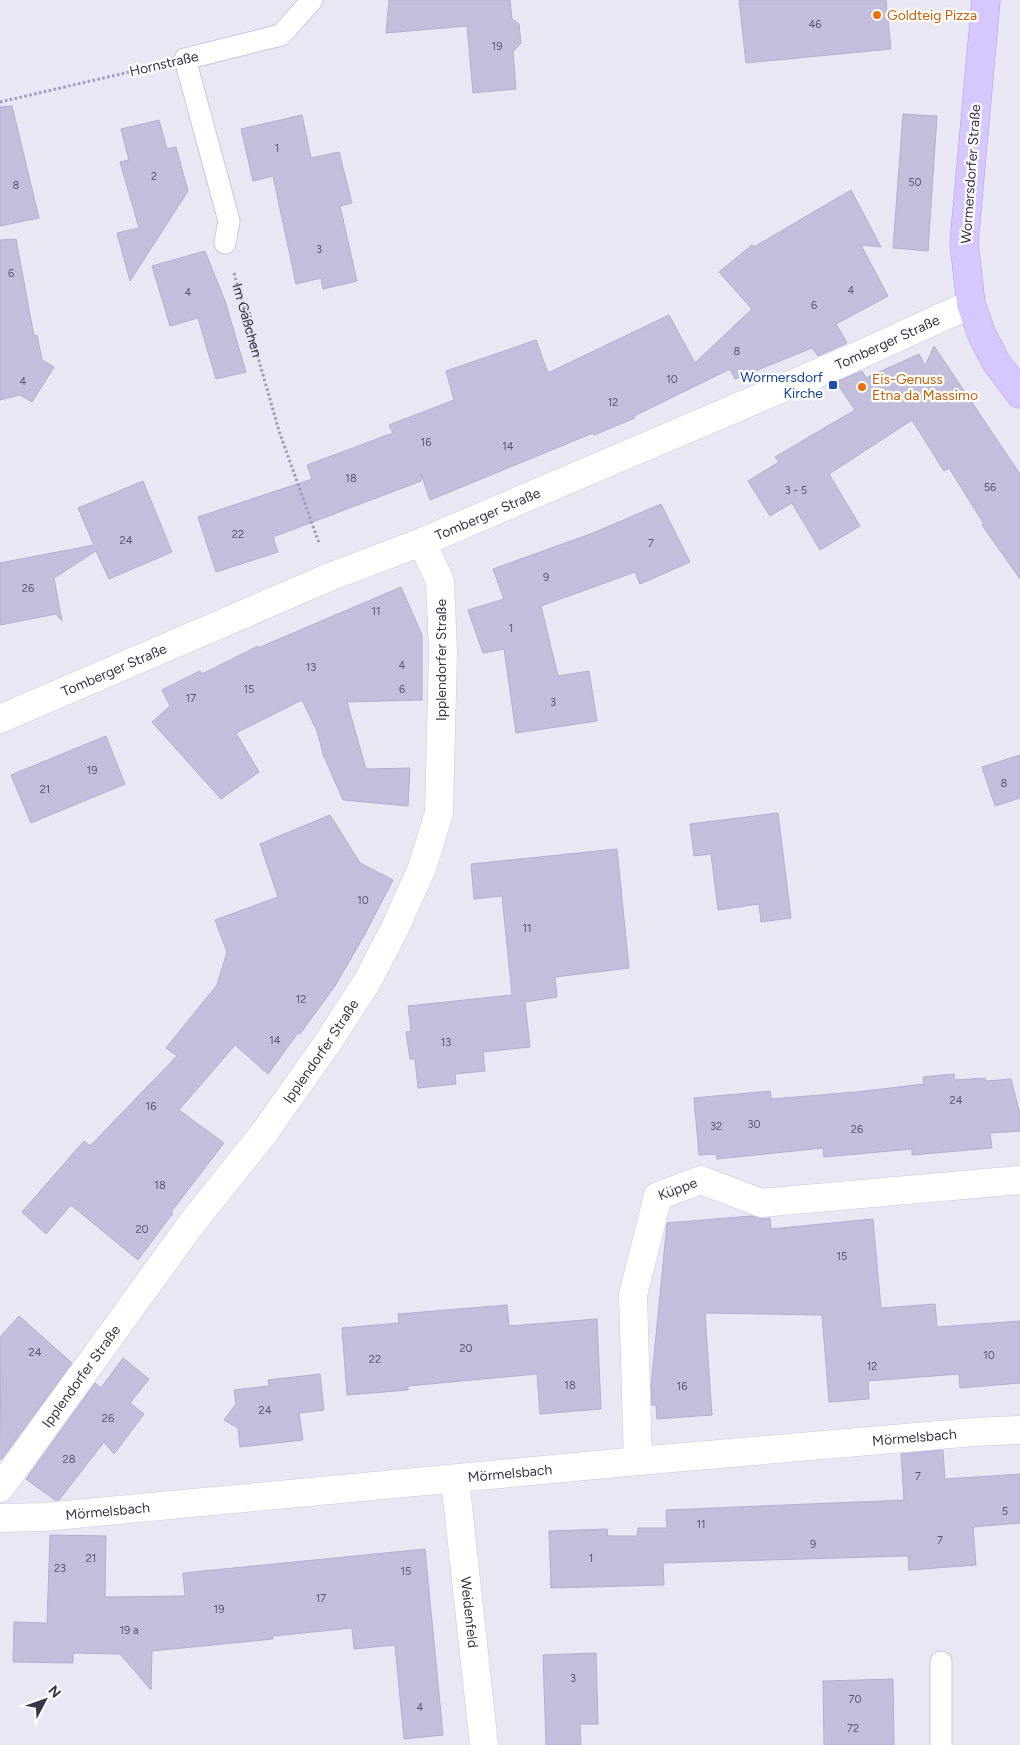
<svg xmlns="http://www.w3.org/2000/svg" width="1020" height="1745" font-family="Figtree,sans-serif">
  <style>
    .building { fill: #c2bedb; stroke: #b3aed4 }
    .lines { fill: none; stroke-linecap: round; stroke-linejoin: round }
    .service-casing { stroke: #cac6e0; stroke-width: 23 }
    .minor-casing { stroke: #cac6e0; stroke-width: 29 }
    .secondary-casing { stroke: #ae9ae6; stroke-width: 29 }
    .path { stroke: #a098c5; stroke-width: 3; stroke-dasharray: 2.5 2.5; stroke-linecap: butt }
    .service { stroke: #fff; stroke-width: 21 }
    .minor { stroke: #fff; stroke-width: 28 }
    .secondary { stroke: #d7c7ff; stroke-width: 28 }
    .food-dot { fill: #e8710a; stroke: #fff; stroke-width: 2 }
    .transit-dot { fill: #1a4fb4; stroke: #fff; stroke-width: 2 }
    .labels { text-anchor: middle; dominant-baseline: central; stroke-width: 4.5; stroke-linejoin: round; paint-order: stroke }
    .number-label { font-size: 11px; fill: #5a576e }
    .food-label { font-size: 14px; fill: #c56008; stroke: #fff; text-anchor: start }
    .street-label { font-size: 14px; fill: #383549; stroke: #fff }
    .transit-label { font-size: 14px; fill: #164399; stroke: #fff; text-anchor: end }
  </style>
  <rect width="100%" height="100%" fill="#eae7f5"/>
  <g class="building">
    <polygon points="389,0 510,0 512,19 519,24 521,43 513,52 516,89 473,93 467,26 386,33"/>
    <polygon points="739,0 886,0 891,49 746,63"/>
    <polygon points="12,106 39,218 0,226 0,107"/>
    <polygon points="903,114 937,116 928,251 893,248"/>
    <polygon points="302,115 311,158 339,152 352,203 340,206 357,281 323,289 321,278 296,284 273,176 253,181 241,129"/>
    <polygon points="159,120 167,149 176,147 188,191 130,281 117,233 139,228 120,162 129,160 121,129"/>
    <polygon points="851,190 881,247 861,245 888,296 836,324 847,343 818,356 812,348 735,379 730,369 634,416 635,418 594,435 593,433 430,500 421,474 421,481 273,537 278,552 216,572 198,517 312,479 307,465 393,433 389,425 454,400 446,371 536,340 548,373 669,315 695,363 752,309 719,272 752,245 754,247"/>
    <polygon points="16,239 34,336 37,335 42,360 54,367 32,402 20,395 0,400 0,240"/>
    <polygon points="205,251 225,301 246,372 216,379 198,318 170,326 152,266"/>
    <polygon points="934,346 1020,474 1020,579 982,525 984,524 949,468 944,471 912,420 829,474 860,526 820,550 792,503 770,516 748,481 779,462 775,457 855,410 836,382 862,371 866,378 919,354 925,366"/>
    <polygon points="143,481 172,552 109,579 96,551 54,578 62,621 56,614 0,625 0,563 94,545 78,508"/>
    <polygon points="661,504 690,562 640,584 635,572 541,606 558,676 589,671 597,721 516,733 504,649 483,653 468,610 504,599 493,569 593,533"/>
    <polygon points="401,587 422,635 422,700 347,702 366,769 410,768 408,806 343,800 323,754 317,731 302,700 236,733 259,772 221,799 152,722 170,706 162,690 200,671 202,674 258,646 258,648"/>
    <polygon points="106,736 125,784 31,823 11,775"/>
    <polygon points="1020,755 1020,798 995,806 982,767"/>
    <polygon points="778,813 791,918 761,922 759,904 718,910 711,854 694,856 690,824"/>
    <polygon points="330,815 360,863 393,880 365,934 335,986 300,1034 298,1033 268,1074 235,1045 179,1110 224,1143 171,1212 173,1213 138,1260 71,1205 46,1234 22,1212 84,1141 90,1146 177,1056 166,1048 217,985 227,952 215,920 278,897 260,844"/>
    <polygon points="617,849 629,968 555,977 557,997 525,1002 530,1047 483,1052 485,1071 455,1074 456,1084 418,1088 415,1059 410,1059 406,1032 411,1031 408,1006 512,995 502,896 474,899 471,864"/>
    <polygon points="954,1074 955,1080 985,1078 986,1081 1011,1079 1020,1114 1020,1131 990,1133 992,1148 912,1155 912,1149 824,1157 823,1148 717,1159 716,1154 699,1155 694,1098 770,1091 771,1099 856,1092 924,1084 923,1077"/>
    <polygon points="751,1216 762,1219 770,1218 771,1229 873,1219 881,1308 935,1304 937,1327 1020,1321 1020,1383 960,1388 959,1374 868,1381 869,1399 829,1402 822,1315 705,1313 712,1415 657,1419 656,1405 652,1405 651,1386 667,1223"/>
    <polygon points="507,1305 509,1326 597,1319 601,1409 540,1414 537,1374 408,1386 408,1390 347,1395 342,1328 399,1323 398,1314"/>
    <polygon points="19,1316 72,1363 1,1460 0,1337"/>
    <polygon points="123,1358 149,1379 130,1403 144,1414 114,1454 104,1442 59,1500 55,1500 26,1479 95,1383 101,1388"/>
    <polygon points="320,1374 324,1410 299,1413 303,1440 240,1447 238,1428 224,1420 236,1404 234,1390 269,1386 268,1380"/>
    <polygon points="943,1450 945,1479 1020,1474 1020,1523 973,1527 976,1565 909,1570 908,1556 663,1563 664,1585 551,1588 549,1531 607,1529 608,1536 637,1536 638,1528 667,1528 666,1510 904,1500 901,1454"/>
    <polygon points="50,1535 106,1536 105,1597 185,1596 183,1573 425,1549 443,1735 404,1739 395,1645 354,1649 352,1628 273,1636 273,1639 152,1651 151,1690 120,1654 73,1653 73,1663 13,1662 14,1622 47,1623"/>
    <polygon points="596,1653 598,1724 580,1724 581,1745 546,1745 543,1655"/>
    <polygon points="893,1679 894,1745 824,1745 823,1681"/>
  </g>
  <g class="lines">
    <g class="service-casing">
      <g id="service">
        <polyline points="225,243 229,221 185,59 281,35 312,0"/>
        <polyline points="941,1662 941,1745"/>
      </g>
    </g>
    <g class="minor-casing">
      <g id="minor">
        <path id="s2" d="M0 719 332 576 422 542 846 361 971 304"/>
        <path id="s3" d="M638 1461 633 1295 658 1196 701 1180 761 1203 1020 1180"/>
        <path id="s4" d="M455 1479 484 1745"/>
        <path id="s5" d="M0 1488 192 1223 264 1133 326 1045 367 982 395 928 422 868 439 813 443 650 440 581 422 542"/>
        <path id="s6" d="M0 1518 44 1517 638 1461 974 1432 1020 1430"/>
      </g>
    </g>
    <g class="secondary-casing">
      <polyline id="secondary" points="986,0 964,243 971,304 982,335 996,362 1020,394"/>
    </g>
    <g class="path">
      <polyline points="0,102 155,66"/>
      <path id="s1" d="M234 273 279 431 319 543"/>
    </g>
    <use href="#service" class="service"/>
    <use href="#minor" class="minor"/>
    <use href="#secondary" class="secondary"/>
  </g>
  <g class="food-dot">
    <circle cx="877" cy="15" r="5"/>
    <circle cx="862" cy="387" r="5"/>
  </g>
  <rect class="transit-dot" x="828" y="380" width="10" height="10" rx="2.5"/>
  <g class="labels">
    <g class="number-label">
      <text x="815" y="24">46</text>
      <text x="497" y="46">19</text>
      <text x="277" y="148">1</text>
      <text x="154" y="176">2</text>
      <text x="915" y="182">50</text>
      <text x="16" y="185">8</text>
      <text x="319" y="249">3</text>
      <text x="11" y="273">6</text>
      <text x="851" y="290">4</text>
      <text x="188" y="292">4</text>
      <text x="814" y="305">6</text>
      <text x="737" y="351">8</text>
      <text x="672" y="379">10</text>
      <text x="23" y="381">4</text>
      <text x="613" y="402">12</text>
      <text x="426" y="442">16</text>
      <text x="508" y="446">14</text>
      <text x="351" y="478">18</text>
      <text x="990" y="487">56</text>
      <text x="796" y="490">3 - 5</text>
      <text x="238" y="534">22</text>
      <text x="126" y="540">24</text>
      <text x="651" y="543">7</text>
      <text x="546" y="577">9</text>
      <text x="28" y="588">26</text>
      <text x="376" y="611">11</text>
      <text x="511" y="628">1</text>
      <text x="402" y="665">4</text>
      <text x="311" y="667">13</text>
      <text x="249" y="689">15</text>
      <text x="402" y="689">6</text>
      <text x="191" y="698">17</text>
      <text x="553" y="702">3</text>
      <text x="92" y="770">19</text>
      <text x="1004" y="783">8</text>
      <text x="45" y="789">21</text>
      <text x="363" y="900">10</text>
      <text x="527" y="928">11</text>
      <text x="301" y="999">12</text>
      <text x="275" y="1040">14</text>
      <text x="446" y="1042">13</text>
      <text x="956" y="1100">24</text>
      <text x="151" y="1106">16</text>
      <text x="754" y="1124">30</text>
      <text x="716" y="1126">32</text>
      <text x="857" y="1129">26</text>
      <text x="160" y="1185">18</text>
      <text x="142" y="1229">20</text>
      <text x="842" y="1256">15</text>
      <text x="466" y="1348">20</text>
      <text x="35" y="1352">24</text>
      <text x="989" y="1355">10</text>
      <text x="375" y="1359">22</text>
      <text x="872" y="1366">12</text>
      <text x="570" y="1385">18</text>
      <text x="682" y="1386">16</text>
      <text x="265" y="1410">24</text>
      <text x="108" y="1418">26</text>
      <text x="69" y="1459">28</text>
      <text x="918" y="1476">7</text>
      <text x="1005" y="1511">5</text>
      <text x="701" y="1524">11</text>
      <text x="940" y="1540">7</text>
      <text x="813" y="1544">9</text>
      <text x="91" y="1558">21</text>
      <text x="591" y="1558">1</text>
      <text x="60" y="1568">23</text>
      <text x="406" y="1571">15</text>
      <text x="321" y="1598">17</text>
      <text x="219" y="1609">19</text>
      <text x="129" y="1630">19 a</text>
      <text x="573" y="1678">3</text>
      <text x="855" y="1699">70</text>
      <text x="420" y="1707">4</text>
      <text x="853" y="1728">72</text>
    </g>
    <g class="food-label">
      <text x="887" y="15">Goldteig Pizza</text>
      <text x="872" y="379">Eis-Genuss<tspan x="872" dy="16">Etna da Massimo</tspan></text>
    </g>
    <g class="street-label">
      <text transform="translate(164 64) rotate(-13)">Hornstraße</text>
      <text transform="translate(971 174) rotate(-86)">Wormersdorfer Straße</text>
      <text stroke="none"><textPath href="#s1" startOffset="49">Im Gäßchen</textPath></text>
      <text stroke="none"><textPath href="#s2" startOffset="964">Tomberger Straße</textPath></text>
      <text stroke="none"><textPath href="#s2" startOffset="529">Tomberger Straße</textPath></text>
      <text transform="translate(441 660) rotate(-90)">Ipplendorfer Straße</text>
      <text stroke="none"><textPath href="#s2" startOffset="124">Tomberger Straße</textPath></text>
      <text stroke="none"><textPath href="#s5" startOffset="542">Ipplendorfer Straße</textPath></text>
      <text stroke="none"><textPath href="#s3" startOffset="289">Küppe</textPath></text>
      <text stroke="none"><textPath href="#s5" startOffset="138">Ipplendorfer Straße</textPath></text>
      <text stroke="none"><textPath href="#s6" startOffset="918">Mörmelsbach</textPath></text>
      <text stroke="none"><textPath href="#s6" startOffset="512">Mörmelsbach</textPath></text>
      <text stroke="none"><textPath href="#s6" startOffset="108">Mörmelsbach</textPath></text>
      <text stroke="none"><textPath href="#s4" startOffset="134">Weidenfeld</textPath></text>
    </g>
    <g class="transit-label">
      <text x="823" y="377">Wormersdorf<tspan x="823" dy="16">Kirche</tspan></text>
    </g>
  </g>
  <g transform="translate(45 1700) rotate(49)" stroke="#ffffff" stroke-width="4" paint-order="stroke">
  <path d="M0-4L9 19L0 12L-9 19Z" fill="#383549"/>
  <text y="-8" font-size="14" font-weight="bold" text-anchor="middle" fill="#383549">N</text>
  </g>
</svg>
